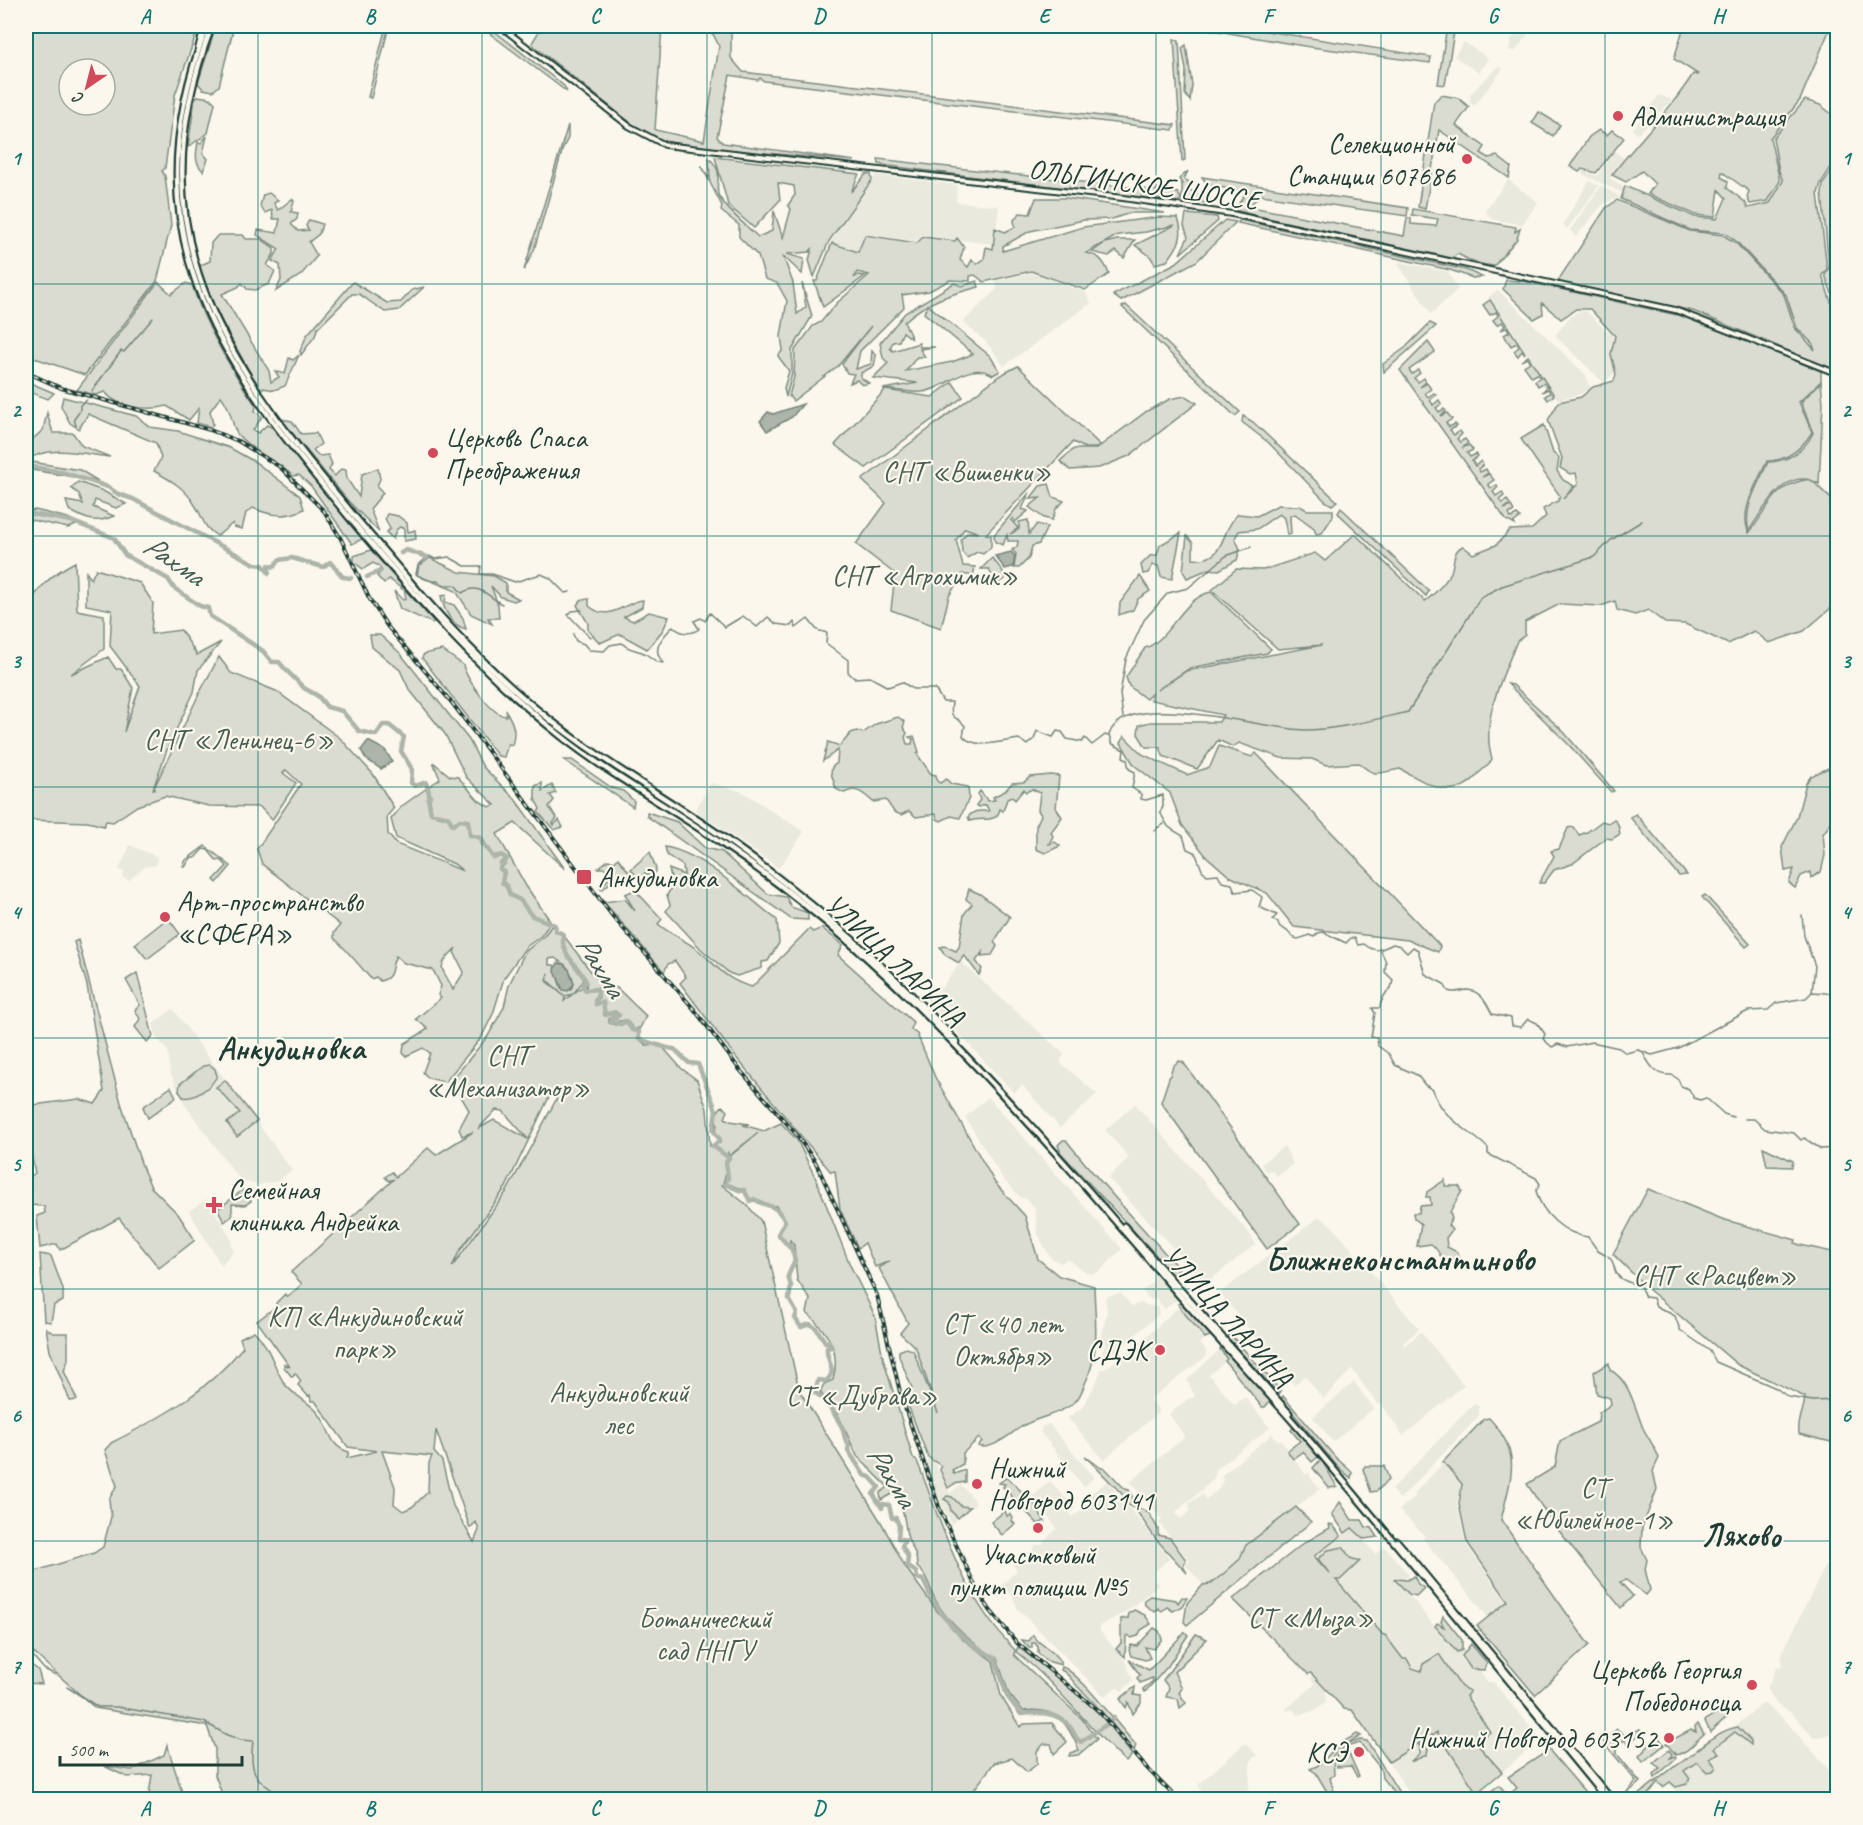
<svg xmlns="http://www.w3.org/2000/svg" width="1863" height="1825" font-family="Caveat,sans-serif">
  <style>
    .built { fill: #eae9de }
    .green { fill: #dbdcd1; stroke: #7d8c82; stroke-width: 1.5; fill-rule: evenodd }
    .water { fill: #adb4aa; stroke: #74847b; stroke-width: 1.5 }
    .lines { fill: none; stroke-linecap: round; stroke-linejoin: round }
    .stream { stroke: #74847b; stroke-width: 1.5 }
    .river { stroke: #adb4aa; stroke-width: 4.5 }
    .secondary-casing { stroke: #1f3d34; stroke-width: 8 }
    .primary-casing { stroke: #1f3d34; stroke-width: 9 }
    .secondary { stroke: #fbf7ec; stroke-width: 4 }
    .primary { stroke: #fbf7ec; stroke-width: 4.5 }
    .rail-casing { stroke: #1f3d34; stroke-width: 4 }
    .rail { stroke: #fbf7ec; stroke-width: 1.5; stroke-dasharray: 4.5; stroke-linecap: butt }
    .grid { fill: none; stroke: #0f766e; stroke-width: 1.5; stroke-opacity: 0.55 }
    .poi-dot { fill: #d1495b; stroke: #fbf7ec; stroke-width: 2 }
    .labels { text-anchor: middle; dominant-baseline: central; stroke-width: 4.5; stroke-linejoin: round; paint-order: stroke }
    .poi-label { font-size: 28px; fill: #1f3d34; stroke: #fbf7ec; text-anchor: start }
    .street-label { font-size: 28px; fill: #1f3d34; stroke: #fbf7ec }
    .park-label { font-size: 28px; fill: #455d53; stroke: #fbf7ec }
    .water-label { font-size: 30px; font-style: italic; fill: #425b52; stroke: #fbf7ec }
    .quarter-label { font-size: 32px; font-weight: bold; fill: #1f3d34; stroke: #fbf7ec }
    .neatline { fill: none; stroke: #0f766e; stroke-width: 2 }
    .grid-label { font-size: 20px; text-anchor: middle; font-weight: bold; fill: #0f766e }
  </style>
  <rect width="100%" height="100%" fill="#fbf7ec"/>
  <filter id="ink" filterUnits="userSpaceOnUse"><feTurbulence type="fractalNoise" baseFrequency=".0167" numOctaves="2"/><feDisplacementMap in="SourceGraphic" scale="12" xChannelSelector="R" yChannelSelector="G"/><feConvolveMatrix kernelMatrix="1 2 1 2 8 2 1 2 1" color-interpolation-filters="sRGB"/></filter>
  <g filter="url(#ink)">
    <g class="built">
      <polygon points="1526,26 1532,28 1515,52 1509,50 1511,39"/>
      <polygon points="1464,42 1488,58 1479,73 1454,56"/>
      <polygon points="1499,66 1503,69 1474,106 1468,101 1471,98 1468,96"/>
      <polygon points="1659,95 1672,100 1638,134 1632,130"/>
      <polygon points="1614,151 1624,158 1610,178 1624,188 1623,193 1582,174 1583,170 1597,176"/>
      <polygon points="876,175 957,185 956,202 999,206 994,244 923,236 916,241 864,234 858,251 831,241"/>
      <polygon points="1508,180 1538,202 1522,225 1492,219 1485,211"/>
      <polygon points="1589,181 1599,186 1567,229 1563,224"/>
      <polygon points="1601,186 1620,197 1603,204 1576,237 1570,230"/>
      <polygon points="1400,262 1448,272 1458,289 1431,314 1398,264"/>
      <polygon points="1032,273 1085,292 1091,303 1004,366 986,342 963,322 997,289 996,281"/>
      <polygon points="1498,290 1586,375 1590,388 1580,394 1558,400 1488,297"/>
      <polygon points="1586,311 1618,341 1616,371 1604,383 1555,336 1569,318 1577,312"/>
      <polygon points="711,783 743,792 804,832 779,868 695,810"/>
      <polygon points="130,845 157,857 156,865 145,867 129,880 123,878 124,872 119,870"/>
      <polygon points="961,962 1064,1054 1060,1062 1097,1094 1060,1128 1022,1085 1014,1093 930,1003"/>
      <polygon points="173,1009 292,1170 278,1181 258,1185 246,1182 236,1175 185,1105 170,1072 168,1051 156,1037 153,1024"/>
      <polygon points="988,1097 1122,1249 1099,1272 1089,1274 1066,1259 1062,1263 1052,1259 1045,1248 1037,1232 1035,1208 1025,1198 1022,1199 1003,1179 965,1117"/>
      <polygon points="1135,1104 1250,1234 1256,1244 1206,1283 1108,1178 1129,1157 1105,1130"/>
      <polygon points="1284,1146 1293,1164 1277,1176 1271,1170 1267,1172 1261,1164"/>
      <polygon points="207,1199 232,1240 231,1246 234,1251 221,1265 189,1211"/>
      <polygon points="1319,1217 1331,1225 1419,1329 1403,1343 1404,1346 1421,1332 1464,1385 1403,1436 1381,1403 1378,1405 1352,1369 1323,1399 1305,1376 1294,1385 1220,1293"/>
      <polygon points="1155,1271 1178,1298 1165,1309 1155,1297 1151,1300 1142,1291 1153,1282"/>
      <polygon points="1120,1293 1132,1306 1141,1303 1158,1308 1159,1314 1110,1357 1106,1356 1102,1351 1106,1345 1101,1339 1107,1312 1105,1297"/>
      <polygon points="1176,1309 1180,1309 1205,1339 1200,1343 1207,1352 1205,1354 1207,1356 1150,1399 1160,1411 1104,1460 1068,1418 1084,1406 1101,1372 1099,1370 1105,1369 1126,1352 1128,1354"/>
      <polygon points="1220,1349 1228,1359 1209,1375 1235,1405 1245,1397 1270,1428 1215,1470 1216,1474 1212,1481 1175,1513 1181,1519 1190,1511 1189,1504 1202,1494 1206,1499 1218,1490 1223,1480 1221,1476 1272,1434 1278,1441 1280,1439 1306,1475 1310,1473 1310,1477 1320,1489 1245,1546 1240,1559 1222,1575 1209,1585 1203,1585 1186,1565 1190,1561 1159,1523 1162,1520 1130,1482 1185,1437 1169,1414 1188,1399 1195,1397 1187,1380"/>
      <polygon points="1354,1382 1374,1408 1333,1442 1313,1417"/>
      <polygon points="1474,1403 1479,1407 1479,1416 1400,1499 1391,1490"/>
      <polygon points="1049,1424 1094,1477 1084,1487 1041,1433 1042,1427"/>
      <polygon points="932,1458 950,1493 961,1485 974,1499 975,1504 952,1524 938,1500 926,1460"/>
      <polygon points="1443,1463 1461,1485 1457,1503 1466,1544 1505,1600 1504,1604 1488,1617 1423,1539 1425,1536 1399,1510 1415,1497 1415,1493"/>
      <polygon points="1050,1481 1075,1508 1070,1514 1072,1517 1089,1506 1084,1499 1107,1481 1170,1558 1154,1572 1154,1579 1158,1585 1127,1611 1100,1626 1100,1631 1126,1662 1133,1681 1122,1691 1116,1687 1105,1697 1018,1609 1011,1594 1002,1585 1017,1570 1012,1564 1024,1552 1027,1555 1035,1547 1034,1545 1041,1545 1057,1528 1032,1497"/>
      <polygon points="1352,1526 1375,1554 1385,1547 1409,1575 1400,1583 1437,1630 1450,1645 1456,1641 1466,1653 1460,1658 1470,1669 1477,1665 1487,1682 1493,1682 1541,1739 1502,1772 1477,1744 1490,1732 1439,1654 1421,1671 1410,1667 1314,1556"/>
      <polygon points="1837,1565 1837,1733 1814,1738 1792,1713 1777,1705 1767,1689 1777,1666 1781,1667 1782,1654 1825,1566"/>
      <polygon points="1313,1676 1325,1689 1326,1701 1315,1711 1298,1715 1292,1709 1287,1711 1286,1709 1315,1684 1310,1678"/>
      <polygon points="1763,1703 1784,1719 1837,1779 1837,1799 1683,1799 1668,1782"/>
      <polygon points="1437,1732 1477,1793 1469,1799 1413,1799 1389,1762"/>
      <polygon points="1245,1743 1257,1755 1251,1760 1248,1799 1203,1799 1199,1784"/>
    </g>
    <g class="green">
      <path d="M26 26H199L175 95 165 168 162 171 165 176 171 225 157 281 85 375 26 355ZM69 69H105V105H69Z"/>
      <polygon points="216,26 234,26 219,86 213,91 203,89 198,83"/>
      <polygon points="386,26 389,26 371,98 368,97"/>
      <polygon points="480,26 488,26 564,86 567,92"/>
      <polygon points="542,26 662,26 655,130 704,141 719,46 713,34 663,26 731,26 731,58 743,72 1175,125 1173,130 764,81 760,78 758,80 730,75 717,137 723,143 855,161 678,145 654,137 636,127 534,46 532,43"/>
      <polygon points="1189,26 1235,26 1431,57 1430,63 1304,46"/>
      <polygon points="1447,26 1455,26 1445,85 1438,84"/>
      <path d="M1684 26H1831L1800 100 1770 138 1780 181 1768 201 1750 204 1747 197 1749 191 1722 172 1721 177 1728 181 1727 188 1745 202 1748 208 1770 203 1783 181 1779 171 1773 138 1805 100 1820 105 1837 118V158L1821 183 1818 193 1827 269 1822 275 1831 302 1837 303V371L1693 311 1557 282 1606 208 1617 200 1690 231 1723 235 1736 243 1784 295 1795 328 1815 350 1812 343 1797 328 1786 295 1736 241 1725 233 1690 230 1621 199 1625 186 1695 217 1717 219 1726 198 1719 190 1715 217 1696 215 1648 194 1655 184 1642 171 1626 182 1612 175C1638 140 1670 111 1693 74L1699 75 1674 59Z"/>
      <polygon points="1174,39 1179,41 1185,160 1182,161"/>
      <polygon points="1186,45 1192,85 1190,101 1185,94 1186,70 1182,48"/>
      <polygon points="1441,95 1458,98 1469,107 1456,125 1485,147 1481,153 1489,158 1497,156 1511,167 1509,178 1439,130 1425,209 1418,207 1434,102"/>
      <polygon points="198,96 210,98 215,103 208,133 188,147 195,99"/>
      <polygon points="1539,112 1560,125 1553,136 1532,123"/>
      <polygon points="568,125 568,138 563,148 534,250 524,270"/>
      <polygon points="1599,130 1607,135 1612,130 1624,138 1596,173 1582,169 1579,172 1570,166 1589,137"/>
      <path d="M207 136 203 153 208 159 203 171C194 162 196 154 198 142L201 143Z"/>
      <path d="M715 157 859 174 851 192 866 174H871L872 180 829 241 814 277 809 260 812 249 809 252 787 254 804 259 802 274 783 256 793 283 797 314 806 307 802 283 812 316 792 350V374L786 397 784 388 789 371 778 356 783 350 781 336 787 301 777 283 765 279 758 256 739 237V225L721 211 722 206 701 165 710 179 709 158C725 174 715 178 718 194 722 206 748 227 758 237L772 231 774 211 783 238 791 209 788 205 795 195 794 186 778 183 780 200 754 228 728 205Z"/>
      <polygon points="878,159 1178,193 1181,199 1179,202 889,166 879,164"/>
      <polygon points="1837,163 1837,300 1834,299 1825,275 1829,267 1822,193 1823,184"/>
      <polygon points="1188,171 1184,179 1189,182 1188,189 1210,200 1209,203 1182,201 1182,184 1179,179"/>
      <polygon points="1202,177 1408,208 1407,216 1261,195 1242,212 1235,210 1246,192 1208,185"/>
      <polygon points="269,193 278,200 274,203 278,210 292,199 294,201 291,212 298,213 297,219 291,224 298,231 309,230 306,226 309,220 322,224 319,234 309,242 317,256 301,275 276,291 281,280 280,265 272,261 279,249 257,235 258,230 277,233 280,219 273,219 272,210 265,213 260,206 263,195"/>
      <path d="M1036 198H1066L1165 213H1130L1112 219 1084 220 1030 231 1003 246V251L1083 227 1160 217 1178 218C1185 236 1178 247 1167 261L1155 264 1150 256 1135 245 1175 225 1146 232 1118 235 1086 253C1099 255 1104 261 1109 274L1085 290 1031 271 984 282 975 275 970 276V281L950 280 929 291 902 295 904 307 860 351 856 369 871 364 872 350 876 356 874 366 861 373V378L869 383 862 385 857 380 850 383 854 374 847 373 842 364 871 326 838 366 793 401 789 396 794 377 795 350 813 326 821 322 837 303 869 275 857 272 854 278 858 275 865 276 823 307 814 281H817L832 243 858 252 865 235 917 243 923 237 955 241 957 238 964 247 960 260 968 267 972 260 977 264 984 259 986 247 993 249 995 228 1005 232 1015 227 1014 220 1020 213 1030 214Z"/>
      <path d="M1251 207 1404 236 1407 218H1411V224L1436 226 1438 219 1412 215 1413 209 1516 227 1515 232 1520 229 1517 239 1494 266C1479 265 1469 261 1458 254L1452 258 1244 213Z"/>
      <polygon points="1186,214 1217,217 1218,221 1180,254 1188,237 1184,226"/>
      <polygon points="1225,220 1236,222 1197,261 1121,301 1113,295 1176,263"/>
      <polygon points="1240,220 1466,270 1482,277 1473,278 1450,270 1238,223"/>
      <polygon points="218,235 243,235 246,239 261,239 274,248 274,254 267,265 275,271 269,284 255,290 247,289 242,283 238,287 222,294 269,371 271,382 279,377 275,371 285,374 289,358 293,360 299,355 285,386 274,390 258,387 216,311 199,266 210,261 211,243"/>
      <polygon points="1117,240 1135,240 1124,258 1116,251 1109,256 1092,252 1105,243"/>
      <path d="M1506 280 1528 282 1686 317 1821 371V381L1799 402 1812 432C1802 449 1786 461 1767 461 1758 482 1738 511 1749 533 1770 507 1773 484 1810 479 1820 487 1827 497 1837 503V603L1804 631 1769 643 1754 631 1728 644 1685 624 1665 623 1648 610 1635 615 1617 610 1615 601 1601 606 1560 604 1525 622V635L1517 641C1503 676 1480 720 1492 759 1489 765 1484 768 1479 773 1454 804 1429 784 1400 769 1380 772 1376 779 1359 763L1326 765 1312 759 1281 758 1239 743 1233 747 1218 740 1197 769 1163 756 1160 747H1146L1138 734 1139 725 1150 722H1219L1223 715 1151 700V694L1146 699 1129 686 1126 677 1145 648C1169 641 1182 598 1211 592L1271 649 1267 653 1190 668 1157 690 1186 671 1322 645 1278 649 1212 590 1236 569 1263 570 1315 553 1325 561 1355 534 1425 601C1433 596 1447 581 1451 572 1455 562 1452 551 1463 546L1473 554 1496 545 1510 530 1532 529 1546 516 1543 509 1558 501 1560 496 1521 439 1544 425 1553 453 1559 458 1557 471 1563 480 1574 486 1563 499 1578 484 1576 473 1570 474 1560 468 1562 458 1548 420 1559 402 1581 397 1593 387 1614 381 1616 374 1611 354 1615 336 1590 309H1576L1561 319 1542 303 1543 314 1534 319 1503 289Z"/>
      <path d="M977 281 979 287C951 294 926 301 904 322L912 339 903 332 899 341 893 342 890 348 893 351 919 343 920 347H935L920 349 925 357H917L906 371 952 362 973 354 924 313 928 305 990 356 1000 371 993 375C968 359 946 390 922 392 909 393 895 390 883 389L918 383 873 378 888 363 883 358 880 343 905 313 954 283 962 286Z"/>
      <path d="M158 282 171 294 186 283 192 285C206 328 230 368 256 406L255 411 262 417 253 430 258 433 267 425 273 428 364 538 352 544 311 486 299 475 293 476C278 463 252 451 238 435 231 426 233 410 221 396L210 411 213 424 211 427 197 423 199 408 189 420 167 406C149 411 117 408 105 392L96 395 77 390Z"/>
      <polygon points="353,282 387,303 401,302 412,290 424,287 399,310 385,312 359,294 352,294 317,329 315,336 301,355 300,351 307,335"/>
      <polygon points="1490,300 1524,351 1525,354 1522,351 1518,356 1514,351 1519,347 1517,343 1511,346 1504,335 1509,332 1507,328 1500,330 1505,326 1502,322 1497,325 1493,320 1498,316 1496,312 1490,315 1483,305"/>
      <polygon points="1126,305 1240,412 1235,416 1122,307"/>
      <polygon points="1430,323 1436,326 1384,372 1383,364 1405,348"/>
      <polygon points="1428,342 1435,352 1409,370 1412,374 1418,370 1420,373 1414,378 1418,382 1424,378 1426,382 1420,387 1427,383 1431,389 1425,393 1428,397 1434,393 1436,395 1430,400 1433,405 1439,400 1441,404 1436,408 1439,412 1444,409 1446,411 1440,416 1447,413 1452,419 1446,423 1449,427 1455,424 1457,426 1450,430 1454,435 1460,431 1462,434 1457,439 1460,442 1465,439 1468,443 1462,448 1469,445 1473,450 1467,453 1470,457 1476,454 1478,456 1472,461 1475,466 1481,461 1483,465 1478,469 1480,472 1486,469 1488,473 1482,477 1489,474 1494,480 1488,484 1491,488 1497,485 1498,487 1493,492 1496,496 1502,492 1504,496 1499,500 1502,503 1507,500 1510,504 1504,509 1511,506 1514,511 1509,514 1511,518 1517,515 1520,518 1514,522 1515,525 1506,520 1400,370"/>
      <polygon points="1528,356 1554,395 1548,400 1545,396 1550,393 1548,389 1542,392 1547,387 1543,383 1538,386 1535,381 1540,377 1537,374 1532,377 1524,366 1530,362 1527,358 1521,361"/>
      <polygon points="1018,366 1100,445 1096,448 1085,448 1073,442 986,534 991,535 991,547 983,554 977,552 967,558 962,552 961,539 968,532 979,533 965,528 956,540 963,566 975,567 973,576 962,574 949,596 941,628 891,610 895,574 856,544 886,503 862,480 999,376"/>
      <polygon points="26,381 54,393 48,399 26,391"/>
      <polygon points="952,382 963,397 866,468 835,445 885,390 932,397"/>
      <path d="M1821 382 1823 403 1819 484C1787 464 1764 508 1749 531 1742 508 1759 483 1768 462 1788 462 1805 450 1813 433L1801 402Z"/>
      <polygon points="1185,396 1197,403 1129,456 1099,468 1070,470 1060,461 1074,449 1096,449 1147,411 1170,399"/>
      <path d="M63 397 136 416 150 427 178 431 230 448 255 462 300 496 304 509C287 518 271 516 253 508L246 513 242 529 234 527 233 523 217 536C201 525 205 520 195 505 185 488 171 480 154 471L161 458 156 443 88 414 79 429 70 423 61 406Z"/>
      <path d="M47 413 53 433H73L82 446 110 457C84 454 48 444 26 461L80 470 98 481 26 469V445L43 430Z"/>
      <polygon points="1243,416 1253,422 1337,501 1332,505 1325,501 1269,443 1242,422"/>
      <polygon points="281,419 292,421 301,434 316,433 321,444 313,450 319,456 328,455 332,464 329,470 335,476 341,469 346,470 347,479 359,497 362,474 378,468 380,479 377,486 383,493 370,509 379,532 348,501"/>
      <path d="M78 482 103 491 126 504 116 508 95 500 93 507 114 516C96 524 86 520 69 510L66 501 83 504 79 494 71 488Z"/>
      <polygon points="1049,484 1053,497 1064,501 1056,509 1052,520 1044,518 1029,507 1040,498 1030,499 1040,486"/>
      <polygon points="1030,492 1022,509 1028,511 1015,522 1013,518 1011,520 1018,528 1010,534 1019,529 1019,522 1028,520 1029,534 1037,524 1047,527 1039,544 1032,546 1029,558 1019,568 1014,568 1016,554 1012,550 1017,547 1018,541 1008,541 1007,535 1003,545 995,542 994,535"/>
      <path d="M1278 505 1300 506 1307 510H1333V516L1322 533 1316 534 1314 528 1295 514 1290 516 1291 534H1287L1284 518 1279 514 1257 529 1239 531 1235 538 1240 549 1237 560 1219 570 1209 569 1187 578 1183 571 1187 536 1193 543V559C1227 562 1219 531 1238 514L1257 516Z"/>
      <polygon points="1341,508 1429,591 1426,596 1338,513"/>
      <polygon points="35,510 68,518 79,524 68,528 26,519 26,512"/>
      <polygon points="387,514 398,516 407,523 408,532 415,530 416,539 404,541 404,529 400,527 396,530 393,539 386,532 390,529 385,518"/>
      <polygon points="1181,533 1172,579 1161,577 1158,566 1153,565 1148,573 1143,574 1141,565 1150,556 1157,555 1160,545"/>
      <polygon points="371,550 402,586 402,589 389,579 384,584 377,576 382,571 379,566 373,563 363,569 354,562 354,556"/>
      <polygon points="430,558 459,572 494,576 506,583 506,592 519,599 514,601 501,597 491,586 498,605 499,618 488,618 492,624 471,614 456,591 417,575 419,566"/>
      <polygon points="992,558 1002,570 1005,579 995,584 989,569 981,569"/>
      <path d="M75 562 77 610 104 615V649L71 674 108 657 116 669H121L133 688 124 732 140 686 110 646 112 610 86 605V572L91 579 96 569 140 583 153 603 151 634 181 630 197 655 221 642 198 670 194 692 168 747 153 789 156 790 154 788 200 692 219 657 231 673 276 691 340 738 373 774 394 808 387 816 388 834 396 844 463 871 454 864 396 838 391 819 402 806 427 788 430 814 448 818 453 825 460 821H468L469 836 481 838V843L494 859 500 856 506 859 500 863V869L503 872 501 883 506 887 509 895 520 901 531 916 550 923 541 936 526 947 504 978 493 1014 481 1038 445 1082 428 1078 423 1072 430 1053 423 1048 406 1056 403 1053 404 1044 428 1029 416 1019 441 998 438 995 441 986 433 970 404 963 396 956C389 967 396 977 380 981L376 977 371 979C359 965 348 951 334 938V933L340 925 262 864 257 849 301 784 286 770 283 773 296 783 272 820 260 807 209 806 165 796 137 806 113 822 106 821 104 826 88 822 26 820V610C38 587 52 574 75 562ZM456 948 454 952 464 972 453 990C445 968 432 971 456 948Z"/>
      <polygon points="1140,576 1150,591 1138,599 1133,610 1119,615 1120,603"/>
      <polygon points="404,589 434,622 432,623 400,609 394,591 403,600 406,599"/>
      <path d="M446 595 445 602 454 605 463 618 466 629C452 626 444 611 441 596Z"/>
      <path d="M589 599V606C610 624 625 601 643 600L642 607 624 617 633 621 649 612 669 617 663 630 647 649 620 634 600 643 588 630V623L577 605 581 600Z"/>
      <polygon points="370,635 380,635 400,653 469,740 483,767 515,799 565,869 515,823 497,834 526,886 551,922 532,915 520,899 510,894 502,882 505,872 501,869 508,858 501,854 493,856 482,838 470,835 468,820 460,819 453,823 447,815 432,813 428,787 440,779 433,762 450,776 458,777 478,800 489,807 495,805 466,777 445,734 409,689 400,670 372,647"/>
      <path d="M442 650 463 665C466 678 492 716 506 716V711C514 724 516 732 512 745L508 744 504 757 498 756 422 658 424 654Z"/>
      <polygon points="1508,684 1513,685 1563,731 1614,791 1611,792 1568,744"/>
      <path d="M898 717 905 722 903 727 907 733 905 737 907 744H912L913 739 909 737 914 736 919 752 917 754 931 774 936 775 937 781 940 783 946 779 951 784 968 787 969 798 960 818 951 816 941 821 937 819 936 814 916 817 909 811 901 815 894 812 886 800 873 802C864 794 857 786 844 793L836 789 831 773 832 767 837 763 838 750 823 761 828 742 840 746 851 733 857 731 863 733 876 724Z"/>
      <polygon points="1124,736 1142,754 1187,775 1210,767 1219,746 1252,757 1256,753 1440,946 1438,952 1408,940 1294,927 1267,893 1229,876 1206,856 1182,825 1170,793 1134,765 1121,743"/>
      <polygon points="564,760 572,760 612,788 623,791 634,801 633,807"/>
      <polygon points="1837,764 1837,814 1823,834 1825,855 1821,872 1811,878 1810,872 1801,876 1795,888 1789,883 1794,869 1785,871 1782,847 1797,817 1806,783 1811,776"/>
      <path d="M1051 775 1059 776 1056 808 1062 817 1051 832 1053 836 1049 844 1055 842 1060 846 1045 853 1036 849V826L1041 815 1038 810 1040 793 1032 789 1026 792 1024 789 1015 800 1012 797 1007 799 1003 811 1000 809C996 825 981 816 970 821L968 817C976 808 981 812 989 811L986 805 979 807 976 805 980 800 978 794 980 791 988 801 995 800 993 797 1005 791 1012 783 1024 782 1030 777Z"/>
      <polygon points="542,783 542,791 552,785 556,793 550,795 554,800 549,807 557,818 553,823 554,825 559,820 563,827 554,830 538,812 540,809 535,799 535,786"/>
      <polygon points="647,812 677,822 705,848 722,852 768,894 786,897 791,907 808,913 808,920 791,919 647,816"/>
      <polygon points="1636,814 1687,875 1679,876 1630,817"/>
      <polygon points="1614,819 1618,824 1620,834 1612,839 1606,838 1572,864 1554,870 1544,883 1539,883 1554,856 1551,851 1559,849 1568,828 1573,827 1579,835 1587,832 1602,821 1608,823"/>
      <polygon points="205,846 231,866 217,883 214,880 227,866 221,860 217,861 208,850 203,849 195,858 191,858 185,867 183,866 186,860"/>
      <path d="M665 847C703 853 747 897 777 920L779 943 768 961 762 962V968L737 976 729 973 701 949 666 911 670 905 667 895 673 885 669 869 684 875 683 866 667 855Z"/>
      <polygon points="650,852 656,869 653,877 645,873 639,880 631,869"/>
      <polygon points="618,858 632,876 614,879 602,890 600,888 612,875 608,875 605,868 598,868 608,860 615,862"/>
      <polygon points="969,889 980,894 1010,917 994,942 997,946 992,955 981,956 984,950 976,961 982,969 979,975 964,955 959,963 945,955 940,947 945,946 956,951 959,947 964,914 972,904 966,899"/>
      <path d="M635 890 662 919 658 924C669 933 682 939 694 947 716 963 722 979 752 987L809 929 813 932 822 928 843 945 838 955 913 1022 911 1030 917 1034 935 1077 995 1183 1025 1216 1038 1259 1059 1276 1094 1286C1095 1325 1101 1350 1084 1386 1081 1393 1078 1401 1071 1405 1056 1416 1036 1417 1021 1427 1007 1436 991 1451 978 1446L982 1441 979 1438 963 1453V1464L952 1470 954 1474 965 1470V1482L954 1484 948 1488 940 1470 941 1466 928 1457 903 1392 912 1388 899 1356V1351L906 1348 913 1350 938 1413 916 1348 900 1333 908 1323 879 1268 890 1261 875 1267 865 1243 858 1248 840 1209 835 1171 831 1172 735 1056 680 983 686 977 675 961 668 964 664 972 604 902 625 899 635 911 625 894Z"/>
      <polygon points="1705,895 1750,944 1746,947 1702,897"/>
      <polygon points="168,918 180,934 147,959 135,944"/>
      <path d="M552 925 562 935C562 956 575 963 584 980L573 994 565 996 547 980 548 973 546 981 565 997 564 1001 583 986 585 991 597 990 595 1005 602 1003 604 1015H616L609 1019V1023L615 1025 626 1022 632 1031 638 1032V1038L646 1045 660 1044 681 1068 697 1080 707 1109 710 1146 720 1143V1137L715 1133 717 1124 715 1115 722 1106 728 1111 725 1118 730 1121 749 1124 743 1125 764 1131 781 1123 797 1140 816 1179 850 1265 875 1316 883 1358 913 1458 917 1461C944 1529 961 1596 1015 1650L1014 1655 1082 1719 1097 1739 1078 1755 1069 1756 1070 1753 1079 1750C1067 1722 1057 1706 1023 1711L1009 1694 997 1658C974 1645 948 1624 935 1599 929 1588 928 1575 917 1567 917 1548 910 1549 907 1535 904 1519 904 1506 893 1493L881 1500 880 1493 888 1487 857 1456 839 1417 820 1392 824 1384 833 1380C841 1350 828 1333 807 1313L810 1299 797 1280 794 1245 790 1240 788 1246 779 1234 786 1221 776 1206 760 1204 754 1199 750 1200 744 1190 726 1183 728 1178 726 1162 729 1157 758 1133 729 1156 728 1153C725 1165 728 1174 722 1185L747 1205 761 1221 799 1390 881 1522 904 1565 937 1611 962 1639 993 1661 1001 1696 1020 1727 1024 1724 1052 1723 1067 1742 1054 1754 1051 1744H1044L1037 1751V1764L1027 1772 1012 1758 994 1763 967 1799H224L215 1775V1749L207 1726 95 1708 26 1646V1574L94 1553 103 1547 111 1517 109 1499 117 1486 105 1450 111 1443C162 1417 206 1393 243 1347L240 1338 254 1331C270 1346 273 1366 284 1383 292 1395 310 1402 319 1414 331 1429 328 1446 349 1452L347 1458 377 1451 348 1447 315 1401H311L310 1395 308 1396 298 1385 301 1381 295 1373 292 1377 284 1367V1364L290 1367 257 1321 277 1306 276 1303 285 1294 288 1297 302 1284 291 1272 394 1179 389 1181 385 1177 392 1172 396 1177 428 1148 436 1155 473 1132 462 1136 459 1129 469 1110 459 1093 448 1085 488 1036 504 1007 509 985 525 952 544 936ZM555 958C567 967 570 966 574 984L570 990 561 988 554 965H549V959ZM550 1095 557 1098 507 1191 452 1267 459 1252 506 1187ZM496 1110 503 1111 528 1139 494 1120 478 1129ZM436 1430 470 1528 476 1522 479 1530 474 1542 453 1506 442 1461 434 1452ZM382 1451 432 1456 429 1463 428 1492 412 1507 403 1511 394 1504 395 1487Z"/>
      <polygon points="564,936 592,973 603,983 617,988 646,1016 640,1028 634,1029 626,1020 613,1022 612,1020 620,1015 615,1011 606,1013 603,1001 597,1003 599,990 586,989 587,981 564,948"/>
      <polygon points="78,940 121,1103 143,1169 151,1187 178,1214 195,1240 159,1268 119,1218 60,1250 57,1244 40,1248 37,1216 45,1213 44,1206 31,1205 30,1177 35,1173 28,1137 26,1138 26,1106 79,1099 95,1104 104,1091 87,985 74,942"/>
      <polygon points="137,973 153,1036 147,1042 135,1027 140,1019 135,1010 140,1005 126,980"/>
      <polygon points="1179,1061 1183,1062 1300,1224 1267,1249 1161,1102 1173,1066"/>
      <path d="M210 1065 215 1069 217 1076C212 1086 195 1100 183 1097L179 1091 180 1084 203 1066Z"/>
      <polygon points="225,1080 257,1121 237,1137 227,1123 240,1113 216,1087"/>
      <polygon points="171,1087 176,1097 148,1118 143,1107"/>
      <path d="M1063 1140H1066C1101 1185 1141 1225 1179 1269L1172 1278 1156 1255 1061 1153 1058 1145Z"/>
      <polygon points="1763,1147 1793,1161 1792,1167 1767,1166"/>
      <path d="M1445 1180V1186H1459L1462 1191 1450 1212 1452 1219 1448 1225 1452 1230 1446 1238 1447 1247 1457 1252 1460 1259 1449 1266C1441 1261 1440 1250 1431 1244L1417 1246 1421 1224 1414 1218 1413 1213H1419L1420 1206 1431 1205 1430 1197H1426L1427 1192Z"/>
      <path d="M1648 1189 1722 1219 1796 1240 1795 1243 1800 1245 1837 1253V1450L1831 1442 1799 1434C1797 1421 1804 1411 1805 1397L1738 1365 1647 1288 1613 1254Z"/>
      <polygon points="243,1190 251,1201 245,1205 232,1204 232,1216 224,1222 218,1209"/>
      <polygon points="40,1254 51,1256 63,1289 63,1301 54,1305 51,1322 44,1321"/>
      <polygon points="1183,1302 1212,1335 1205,1338 1180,1308 1178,1304"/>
      <polygon points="46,1328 53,1333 68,1333 68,1360 64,1371 77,1400 70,1401 50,1351"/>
      <polygon points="1230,1334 1281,1391 1279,1394 1227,1337"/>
      <polygon points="1224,1347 1271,1400 1265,1407 1262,1407 1225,1361 1227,1359 1220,1349"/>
      <path d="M1609 1363 1610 1370C1630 1380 1635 1409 1643 1428 1648 1438 1655 1447 1659 1458L1653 1471 1657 1489 1642 1528 1641 1547 1647 1560 1645 1569 1650 1590 1646 1595 1626 1580 1620 1582 1633 1596 1621 1608 1556 1527 1558 1521 1556 1519 1552 1522 1527 1484 1555 1467 1560 1441 1598 1422 1599 1413 1611 1404 1610 1398 1597 1394 1594 1372Z"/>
      <polygon points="1283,1396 1335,1457 1352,1472 1351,1478 1337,1466 1281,1399"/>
      <path d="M1489 1418C1523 1454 1511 1476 1501 1520L1589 1645 1535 1695 1477 1626 1508 1601 1467 1542 1459 1504 1462 1484 1443 1462 1484 1419Z"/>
      <polygon points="1294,1427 1319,1456 1312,1462 1303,1452 1293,1459 1287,1451 1300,1441 1291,1430"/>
      <polygon points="1085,1456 1101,1468 1104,1467 1125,1489 1129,1490 1137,1507 1149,1513 1158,1529 1158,1535 1170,1538 1186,1560 1183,1566 1187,1573 1155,1538 1136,1510 1126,1503 1122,1494"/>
      <polygon points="1321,1459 1337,1487 1329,1488 1313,1468"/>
      <polygon points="1365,1466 1384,1466 1389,1479 1377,1491 1371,1492 1363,1469"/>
      <polygon points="1007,1477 1033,1503 1045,1521 1038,1524 1003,1487 1005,1484 999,1483"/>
      <polygon points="947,1496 952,1497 961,1506 970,1507 958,1518 951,1511 949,1502 944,1499"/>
      <polygon points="1340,1502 1352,1520 1362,1520 1366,1527 1372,1528 1378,1537 1364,1539 1352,1528 1345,1533 1332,1514"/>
      <polygon points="1296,1507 1311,1522 1187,1625 1184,1622 1187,1603 1203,1585 1210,1584 1222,1575 1240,1559 1245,1546"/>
      <polygon points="1005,1511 1007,1516 1010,1514 1013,1518 1012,1521 1015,1524 1002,1535 991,1522"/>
      <polygon points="1329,1524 1333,1525 1341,1536 1314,1556 1330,1574 1318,1559 1328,1550 1343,1547 1350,1558 1360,1561 1340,1580 1336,1580 1383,1635 1385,1635 1403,1659 1407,1659 1412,1668 1421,1671 1423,1664 1439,1654 1461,1687 1470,1691 1466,1696 1490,1732 1477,1744 1502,1772 1477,1793 1437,1732 1422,1742 1428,1750 1427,1755 1410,1762 1420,1753 1419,1743 1389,1762 1352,1710 1344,1709 1311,1673 1308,1674 1233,1599 1304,1543 1330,1528"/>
      <polygon points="1414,1576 1418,1584 1424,1588 1416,1596 1409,1594 1394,1579 1407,1580"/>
      <polygon points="1150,1596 1176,1600 1178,1603 1182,1597 1187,1598 1182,1606 1173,1611 1167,1607 1162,1611 1158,1608 1155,1612 1145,1605 1144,1600"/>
      <polygon points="1134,1610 1145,1615 1151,1624 1141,1630 1138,1636 1131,1638 1128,1635 1126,1636 1125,1657 1116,1649 1121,1643 1121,1619 1128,1618 1129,1613"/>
      <polygon points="1443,1616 1462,1640 1462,1650 1457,1652 1435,1626 1437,1623 1444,1627 1441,1622"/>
      <polygon points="1154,1628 1159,1631 1162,1639 1154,1649 1145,1647 1150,1658 1145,1660 1131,1656 1129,1650 1131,1645 1137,1646"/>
      <polygon points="1185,1632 1188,1635 1168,1666 1145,1692 1143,1689 1153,1681 1152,1678 1140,1683 1137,1678 1140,1675 1129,1660 1149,1670"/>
      <polygon points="1196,1634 1207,1639 1174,1672 1182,1688 1179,1693 1186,1703 1180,1708 1178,1699 1166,1697 1169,1688 1163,1680"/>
      <path d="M1033 1635C1037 1644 1058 1652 1061 1665L1047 1661 1038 1653V1647L1035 1643H1032V1648H1029L1022 1640 1029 1641Z"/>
      <polygon points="1471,1644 1487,1663 1484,1670 1471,1669 1462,1656"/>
      <path d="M1018 1647 1076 1692 1102 1717 1132 1755 1126 1762C1087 1727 1058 1684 1016 1652Z"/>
      <polygon points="26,1661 38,1670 42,1684 26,1683"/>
      <path d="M1062 1667C1078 1671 1122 1730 1136 1745L1134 1751C1117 1730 1100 1707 1080 1689 1072 1682 1070 1674 1061 1670Z"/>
      <polygon points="1135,1687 1134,1695 1141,1696 1141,1703 1133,1714 1128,1702 1126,1708 1120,1699"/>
      <polygon points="1718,1711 1725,1712 1729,1715 1710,1732 1705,1721"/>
      <path d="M1698 1724 1704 1734C1695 1741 1690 1752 1676 1755L1666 1743 1691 1730 1696 1732 1695 1727Z"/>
      <path d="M1738 1727 1751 1741V1745L1735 1732 1714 1748 1719 1753 1709 1758 1716 1767 1713 1771 1707 1772 1697 1762 1684 1771 1690 1779 1687 1784 1676 1787 1670 1782 1663 1787 1658 1782C1649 1792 1648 1800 1633 1799L1674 1767C1693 1757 1712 1731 1738 1727Z"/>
      <polygon points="1617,1729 1626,1736 1640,1729 1642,1732 1628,1744 1624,1740 1617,1746 1617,1754 1640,1782 1622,1798 1636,1781 1599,1737 1604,1734 1608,1737"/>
      <polygon points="1357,1734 1361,1736 1342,1746 1333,1756 1334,1775 1330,1778 1336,1798 1325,1799 1329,1795 1316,1773 1310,1769 1317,1766 1341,1743"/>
      <polygon points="1658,1736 1664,1745 1643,1762 1639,1756"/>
      <polygon points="1360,1740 1367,1741 1403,1799 1395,1799 1393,1791 1382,1778 1381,1769 1360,1743 1346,1747 1359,1776 1357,1777 1351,1766 1337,1767 1336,1756 1345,1745"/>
      <polygon points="167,1745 183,1795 189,1799 158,1799 149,1794 152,1775 127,1777 104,1766 132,1770 164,1755"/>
      <polygon points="1549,1750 1591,1799 1481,1799 1499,1785 1508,1795 1517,1788 1508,1777"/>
      <polygon points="1669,1750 1672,1754 1670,1758 1674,1756 1676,1758 1655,1778 1654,1775 1660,1768 1653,1763"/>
    </g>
    <g class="water">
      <polygon points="803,404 792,417 767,431 760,421 768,412 773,414"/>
      <polygon points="1011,552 1015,556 1013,567 1005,569 995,556"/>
      <polygon points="368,741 385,750 392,761 381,769 366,759 361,750"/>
      <polygon points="558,963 564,964 569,970 574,984 568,991 563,990 554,969"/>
    </g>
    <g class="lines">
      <g class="stream">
        <polyline points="92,391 121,351 124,352 153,318"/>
        <polyline points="76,426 74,419 80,411 80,405 87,400"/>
        <path d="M502 604C487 596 479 582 462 593L455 585H442L438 581C429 582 423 579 416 574L418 565 429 556 435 559 449 557 465 566H481L480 574H492L515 582 541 574 550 578 565 593 570 592"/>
        <path d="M582 610 572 611 568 615C576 622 582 630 590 637"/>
        <path d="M573 634 576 641 584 644 589 650 604 651 610 645 622 643C629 651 638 649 646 654 653 659 655 662 664 663 649 649 664 636 673 626 681 635 692 634 699 629L694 621 701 618 705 621 710 613 725 627 743 616 757 627 768 617 776 624 791 626 794 622 796 628 808 619 817 630 827 633 826 643 848 660V672L854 678 870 677 888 687 902 682 913 689H935L943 702H952C949 723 957 714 965 726L963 736C974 750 1004 741 1019 739L1027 745 1034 739 1037 731 1053 737 1057 731 1062 732 1067 739 1082 742 1085 738 1092 745 1105 735 1111 737V743L1124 750 1123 757 1127 759 1129 769 1135 772 1132 788 1141 794V799L1146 800 1163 795V807L1160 812C1170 830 1165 825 1183 836L1187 849 1195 852 1202 870 1207 875 1218 874 1222 882 1232 884 1235 892 1252 890 1262 897 1259 907 1277 915 1272 920 1278 922C1279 929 1283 927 1288 932 1296 941 1298 940 1309 935L1314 937 1318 933 1323 932 1346 943 1351 938H1355L1358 945 1364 944C1375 953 1381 950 1393 944L1400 946 1407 953 1413 947 1418 950 1425 974 1444 984 1448 991C1456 994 1460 990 1468 990 1481 991 1487 1004 1492 1014L1511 1018 1512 1026 1521 1027 1528 1019 1537 1023 1545 1034 1543 1039 1552 1047 1558 1044 1567 1047 1592 1042 1619 1048 1626 1053 1638 1050 1652 1055 1678 1048 1748 1011 1768 1010 1776 1003 1806 998 1812 992 1838 994"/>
        <polyline points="1123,717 1120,694 1126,659 1144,620 1168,593 1188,588 1226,556 1251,547"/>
        <path d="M1109 735C1125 686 1264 730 1304 730 1339 730 1375 719 1408 712L1481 597 1502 586 1594 557 1611 540 1642 521"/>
        <polyline points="1157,828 1164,824"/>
        <polyline points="1155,831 1156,830"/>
        <polyline points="1802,915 1804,936 1815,966 1812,992"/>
        <path d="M1381 951 1386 962 1385 972 1393 980 1391 988C1386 991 1380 1002 1380 1008H1372L1375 1013 1371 1037H1377L1378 1046 1389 1054 1395 1065 1417 1075 1425 1085 1433 1090C1441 1118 1468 1129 1488 1148V1154L1536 1178 1540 1184 1536 1191C1542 1214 1564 1234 1588 1237L1598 1251 1605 1255"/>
        <path d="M1643 1053C1651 1067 1655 1076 1672 1075L1678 1079 1681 1086 1689 1089 1694 1098 1700 1100 1706 1098 1724 1114 1733 1117"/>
        <polyline points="1745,1119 1754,1119 1765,1129 1794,1133 1801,1140 1804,1138 1821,1149 1836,1148"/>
        <path d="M1608 1256C1613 1261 1613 1263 1615 1270 1618 1281 1630 1282 1640 1286L1645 1297 1653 1298 1656 1306 1675 1316 1680 1330 1710 1351 1716 1362 1776 1388 1788 1397 1813 1401 1838 1400"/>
        <polyline points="26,1648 44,1669 56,1675"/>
        <path d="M67 1687 98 1707H117L204 1722 227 1735 241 1740 253 1741C248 1778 258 1780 287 1800"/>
      </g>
      <g class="river">
        <polyline points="26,466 62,472 108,487 118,494 133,499 255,564 263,565 269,573 269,565 274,567 279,560 292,558 323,567 330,562 343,577 351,578"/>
        <polyline points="26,513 71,521 114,538 125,555 168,579 174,588 200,606 208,608 210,616 263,651 272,662 279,662 286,670"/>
        <polyline points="401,553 406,550 427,557"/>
        <polyline points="367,577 380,571"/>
        <path d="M287 671 304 688 318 696 327 707 342 711 359 731 376 735 383 725H389L404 737 401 751 412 769 411 783 415 786 426 782 430 796 428 799 431 813 448 817 453 825 460 820 468 821 470 835 481 838 482 843 494 858 501 855 507 859 504 864 501 863 500 869 504 872 502 882 507 886 510 895 520 900 532 916 555 925 556 931 563 934C560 954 577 964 586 981L583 984 585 990 598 989V998L595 1000 596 1004 603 1002 605 1015 614 1013 619 1015 616 1018 613 1017 611 1022 621 1024 626 1021 632 1030 639 1031V1038C643 1041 669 1049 674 1049L689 1063 698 1064 716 1110 713 1130 720 1140 713 1146 729 1158 726 1162 728 1178 725 1184 741 1191 744 1190 750 1201 754 1199C770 1209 774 1202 785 1221L778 1234 789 1247 790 1244 795 1260 788 1276 791 1286 789 1299 797 1313 795 1318 801 1327 810 1324 816 1328 826 1343 829 1341 831 1347 827 1348C825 1360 839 1370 826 1381L818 1380 815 1393C826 1398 836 1417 842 1427 845 1434 843 1439 849 1445L848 1450 864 1475 870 1477 879 1487 873 1494 882 1508 883 1504 889 1505 892 1518H896L899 1526 898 1538 905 1540 902 1546 908 1557 907 1566 916 1572 917 1578 923 1580C937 1613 960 1641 995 1658L1007 1696 1021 1714C1038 1712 1058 1711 1070 1727 1075 1732 1074 1738 1081 1742L1107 1724"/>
        <polyline points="1111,1721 1114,1718"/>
      </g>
      <g class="secondary-casing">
        <g id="secondary">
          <polyline points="500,26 629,126 665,145 1123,198 1232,214 1675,310 1838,374"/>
          <polyline points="198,49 204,26"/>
        </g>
      </g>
      <g class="primary-casing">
        <g id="primary">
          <path d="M207 26C123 243 228 373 363 534 424 606 486 677 561 736 610 775 666 805 718 841 797 894 868 955 934 1023 1020 1110 1100 1203 1179 1295 1223 1345 1270 1394 1313 1445 1412 1562 1509 1681 1607 1800"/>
          <path d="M212 26C129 241 232 371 366 530 421 595 477 662 544 715 601 761 664 796 723 837 809 898 886 965 957 1042"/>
          <polyline points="1124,1226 1289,1413"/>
          <polyline points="1397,1541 1612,1800"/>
        </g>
      </g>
      <use href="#secondary" class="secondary"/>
      <use href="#primary" class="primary"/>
      <g class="rail-casing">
        <polyline id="rail" points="26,372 61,388 210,430 238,441 280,467 324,511 341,539 369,598 387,626 452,703 614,918 694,1009 740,1070 796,1134 816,1163 877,1295 901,1396 940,1510 977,1590 990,1610 1017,1643 1099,1711 1143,1764 1178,1800"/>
      </g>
      <use href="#rail" class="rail"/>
    </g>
  </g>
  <path class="grid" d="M258 26V1800M482 26V1800M707 26V1800M932 26V1800M1156 26V1800M1381 26V1800M1605 26V1800M26 284H1838M26 536H1838M26 787H1838M26 1038H1838M26 1289H1838M26 1541H1838"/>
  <g class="poi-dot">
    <circle cx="1618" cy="116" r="6"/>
    <circle cx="1467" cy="159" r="6"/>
    <circle cx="433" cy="453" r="6"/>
    <rect x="576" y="869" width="16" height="16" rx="3"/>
    <circle cx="165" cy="917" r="6"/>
    <path d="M211 1196h6v6h6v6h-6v6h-6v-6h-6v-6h6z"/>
    <circle cx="1160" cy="1350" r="6"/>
    <circle cx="977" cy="1484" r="6"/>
    <circle cx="1038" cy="1528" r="6"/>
    <circle cx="1752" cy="1685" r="6"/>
    <circle cx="1669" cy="1738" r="6"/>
    <circle cx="1359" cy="1752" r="6"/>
  </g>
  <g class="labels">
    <g class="poi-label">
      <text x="1630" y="116">Администрация</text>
      <text x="1455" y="143" text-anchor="end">Селекционной<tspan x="1455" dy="32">Станции 607686</tspan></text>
      <text x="445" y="437">Церковь Спаса<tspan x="445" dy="32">Преображения</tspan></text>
      <text x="598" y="877">Анкудиновка</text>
      <text x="177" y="901">Арт-пространство<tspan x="177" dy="32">«СФЕРА»</tspan></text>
      <text x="228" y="1189">Семейная<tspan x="228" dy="32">клиника Андрейка</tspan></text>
      <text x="1148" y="1350" text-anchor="end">СДЭК</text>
      <text x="989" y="1468">Нижний<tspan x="989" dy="32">Новгород 603141</tspan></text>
      <text x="1038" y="1554" text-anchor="middle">Участковый<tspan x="1038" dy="32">пункт полиции №5</tspan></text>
      <text x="1740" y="1669" text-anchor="end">Церковь Георгия<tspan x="1740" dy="32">Победоносца</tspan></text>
      <text x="1657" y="1738" text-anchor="end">Нижний Новгород 603152</text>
      <text x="1347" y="1752" text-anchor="end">КСЭ</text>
    </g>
    <g class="street-label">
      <text transform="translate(1144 184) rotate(8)">ОЛЬГИНСКОЕ ШОССЕ</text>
      <text transform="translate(895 960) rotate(43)">УЛИЦА ЛАРИНА</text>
      <text transform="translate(1228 1316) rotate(48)">УЛИЦА ЛАРИНА</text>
    </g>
    <g class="park-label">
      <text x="967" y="471">СНТ «Вишенки»</text>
      <text x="925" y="575">СНТ «Агрохимик»</text>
      <text x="239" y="739">СНТ «Ленинец-6»</text>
      <text x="508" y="1055">СНТ<tspan x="508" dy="32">«Механизатор»</tspan></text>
      <text x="1715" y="1275">СНТ «Расцвет»</text>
      <text x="365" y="1316">КП «Анкудиновский<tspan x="365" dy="32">парк»</tspan></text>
      <text x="1003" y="1323">СТ «40 лет<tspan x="1003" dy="32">Октября»</tspan></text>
      <text x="619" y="1392">Анкудиновский<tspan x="619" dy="32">лес</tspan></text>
      <text x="862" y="1395">СТ «Дубрава»</text>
      <text x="1594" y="1487">СТ<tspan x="1594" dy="32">«Юбилейное-1»</tspan></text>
      <text x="1311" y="1617">СТ «Мыза»</text>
      <text x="705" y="1618">Ботанический<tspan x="705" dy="32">сад ННГУ</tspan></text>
    </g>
    <g class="water-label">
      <text transform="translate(174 560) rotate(34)">Рахма</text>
      <text transform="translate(601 966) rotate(58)">Рахма</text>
      <text transform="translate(892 1476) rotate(58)">Рахма</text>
    </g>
    <g class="quarter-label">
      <text x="291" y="1048">Анкудиновка</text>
      <text x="1400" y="1259">Ближнеконстантиново</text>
      <text x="1741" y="1535">Ляхово</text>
    </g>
  </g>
  <rect width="1863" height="1825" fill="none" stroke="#fbf7ec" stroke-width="66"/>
  <g transform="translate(87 87) rotate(215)"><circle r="28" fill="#fbf7ec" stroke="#a3ada2" stroke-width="1.5"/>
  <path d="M0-4.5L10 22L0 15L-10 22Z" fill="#d1495b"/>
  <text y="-9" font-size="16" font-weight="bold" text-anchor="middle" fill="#1f3d34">С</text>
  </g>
  <path d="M60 1756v9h182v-9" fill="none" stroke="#1f3d34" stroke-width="3"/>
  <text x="69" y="1756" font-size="18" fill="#1f3d34" stroke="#fbf7ec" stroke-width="4.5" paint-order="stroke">500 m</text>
  <rect x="33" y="33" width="1797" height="1759" class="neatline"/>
  <g class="grid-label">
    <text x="145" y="23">A</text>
    <text x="370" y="23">B</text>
    <text x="595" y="23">C</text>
    <text x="819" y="23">D</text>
    <text x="1044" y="23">E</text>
    <text x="1268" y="23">F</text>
    <text x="1493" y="23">G</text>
    <text x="1718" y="23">H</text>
    <text x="16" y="165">1</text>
    <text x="1846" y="165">1</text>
    <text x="16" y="417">2</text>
    <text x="1846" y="417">2</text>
    <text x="16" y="668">3</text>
    <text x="1846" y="668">3</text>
    <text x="16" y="919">4</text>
    <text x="1846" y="919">4</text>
    <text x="16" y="1171">5</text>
    <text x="1846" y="1171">5</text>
    <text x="16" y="1422">6</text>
    <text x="1846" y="1422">6</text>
    <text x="16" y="1673">7</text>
    <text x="1846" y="1673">7</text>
    <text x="145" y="1815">A</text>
    <text x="370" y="1815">B</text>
    <text x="595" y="1815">C</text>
    <text x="819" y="1815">D</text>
    <text x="1044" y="1815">E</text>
    <text x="1268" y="1815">F</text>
    <text x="1493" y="1815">G</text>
    <text x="1718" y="1815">H</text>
  </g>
</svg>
